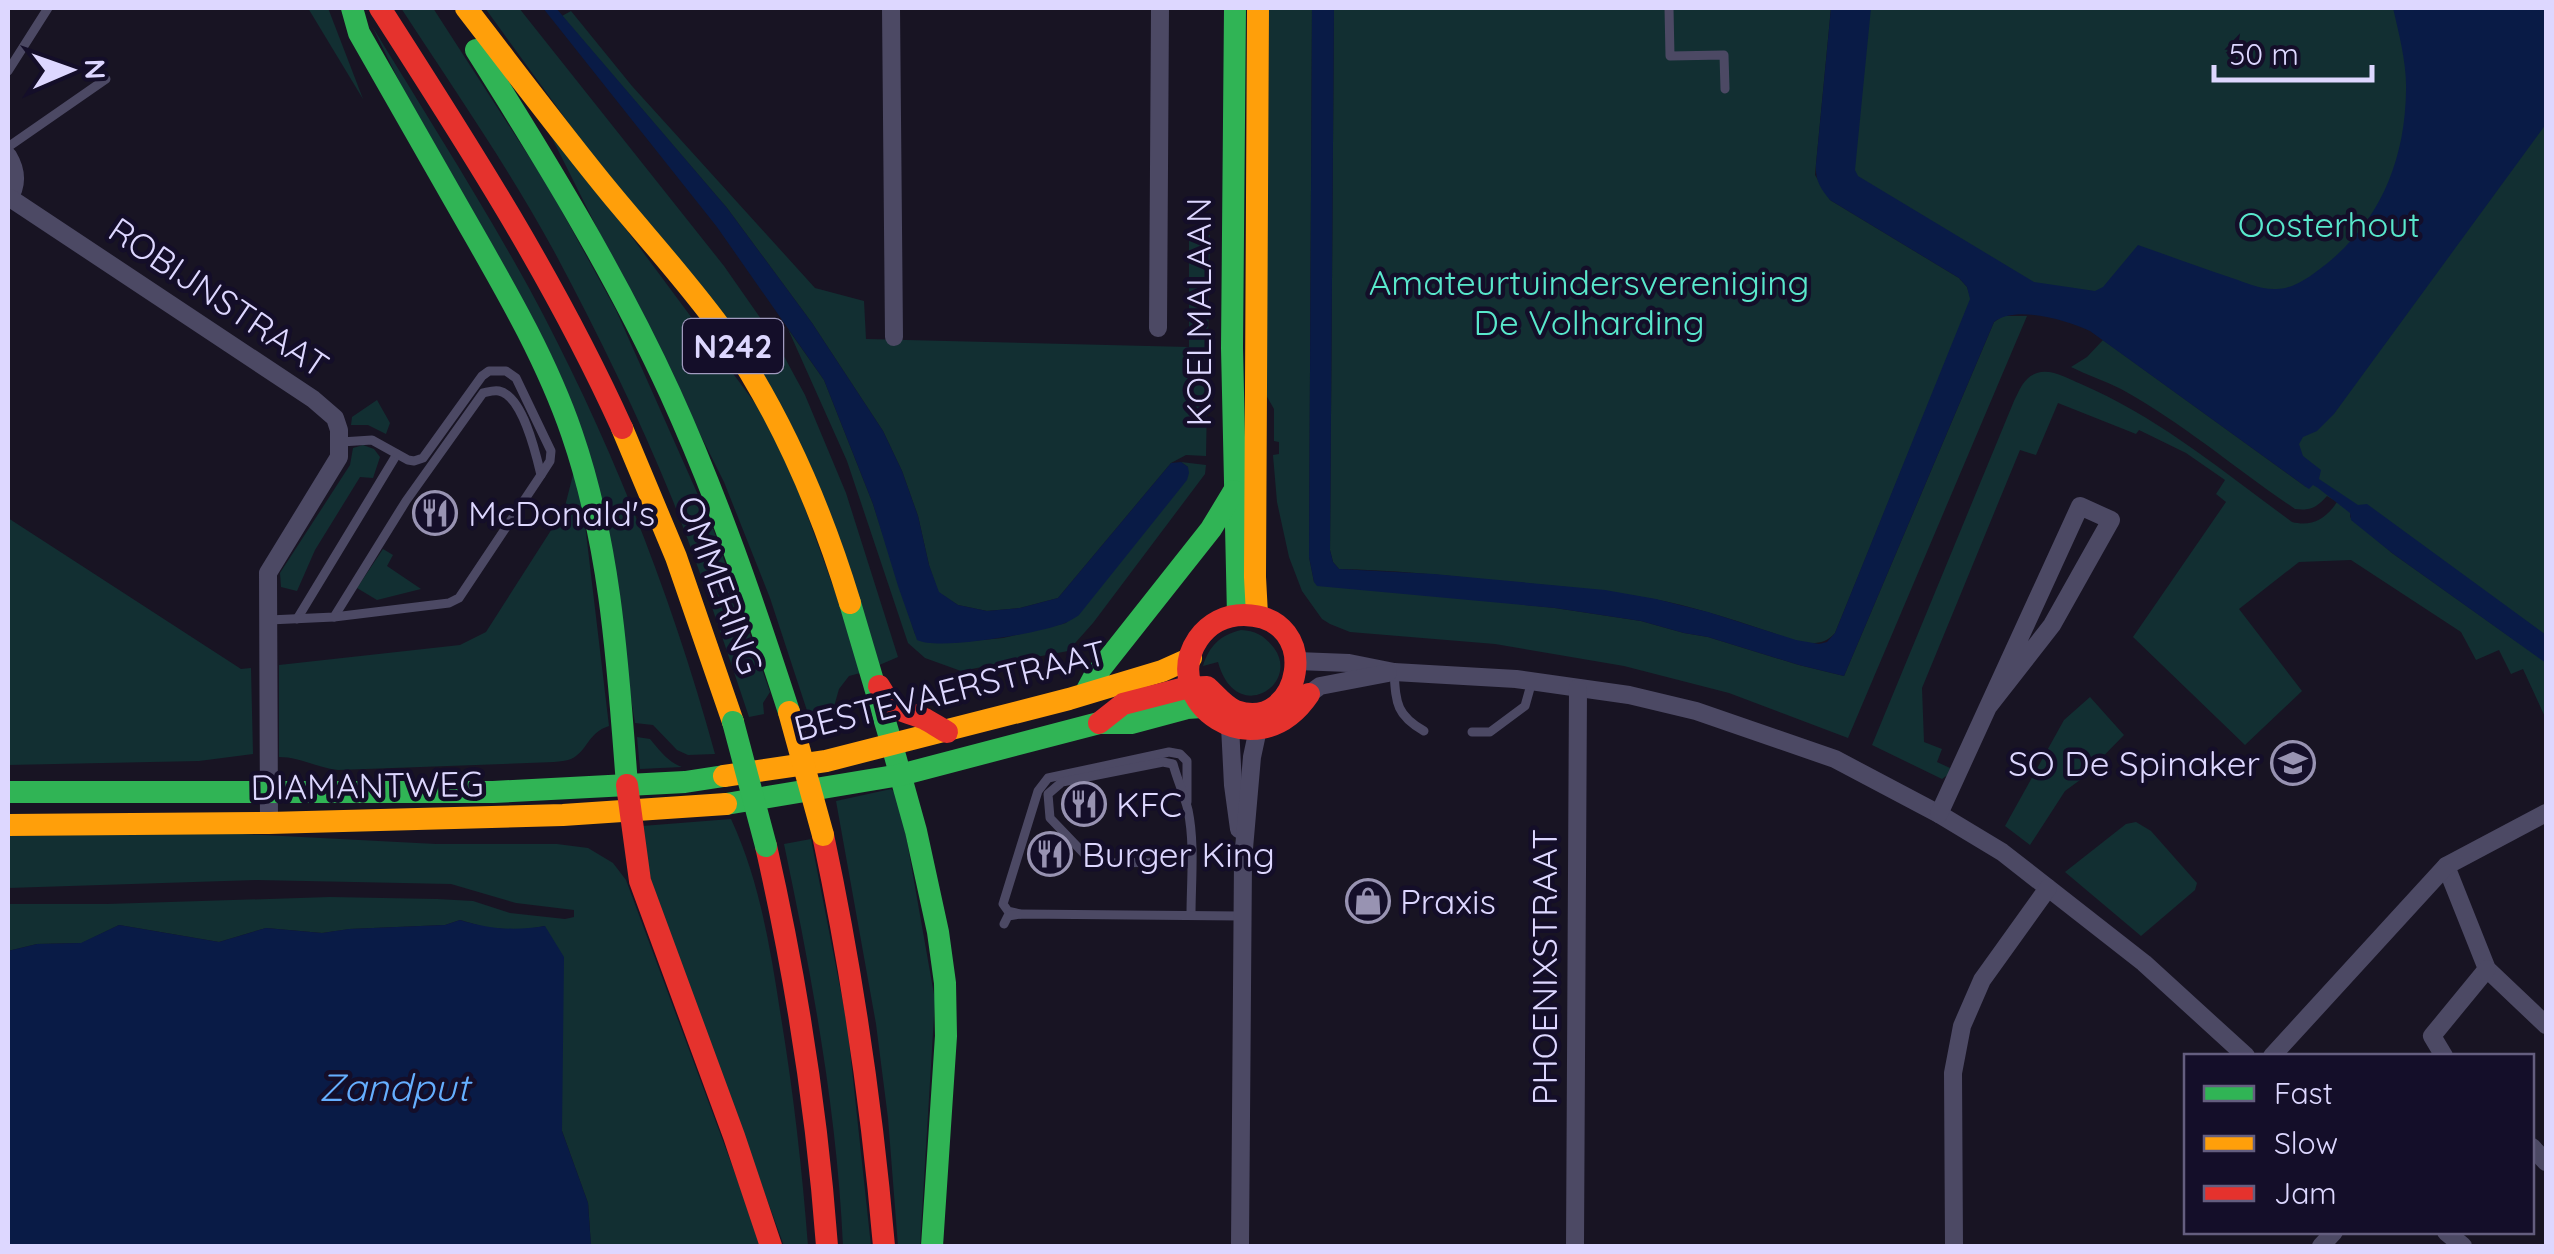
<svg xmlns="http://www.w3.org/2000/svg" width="2554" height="1254" font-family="Quicksand,sans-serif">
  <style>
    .green { fill: #122f32; fill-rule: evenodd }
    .water { fill: #091b46 }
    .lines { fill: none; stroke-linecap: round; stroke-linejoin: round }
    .lane { stroke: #4c4964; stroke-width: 9 }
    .street { stroke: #4c4964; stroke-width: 18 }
    .fast { stroke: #30b455; stroke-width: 22 }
    .slow { stroke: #ff9f0a; stroke-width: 22 }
    .jam { stroke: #e5322d; stroke-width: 22 }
    .fast-bridge { stroke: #30b455; stroke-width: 22 }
    .slow-bridge { stroke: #ff9f0a; stroke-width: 22 }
    .labels { text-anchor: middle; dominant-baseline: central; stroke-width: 9; stroke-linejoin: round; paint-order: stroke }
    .shield { fill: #140e29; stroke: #a19bbf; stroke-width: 2.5 }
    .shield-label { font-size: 32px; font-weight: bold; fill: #ddd7ff }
    .park-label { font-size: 35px; fill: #59e8cc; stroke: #140e29 }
    .street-label { font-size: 35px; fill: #ddd7ff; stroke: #140e29 }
    .poi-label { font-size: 35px; fill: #ddd7ff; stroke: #140e29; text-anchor: start }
    .water-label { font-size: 38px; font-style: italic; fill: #65afff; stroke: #140e29 }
  </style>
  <rect width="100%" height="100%" fill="#181423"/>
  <g class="green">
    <polygon points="308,8 328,8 363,99"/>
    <path d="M401 8H433L548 186 616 310 714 531 770 692 763 703 764 714 749 717C725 645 701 572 673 501 639 417 598 334 555 253 509 168 453 88 401 8Z"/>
    <polygon points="485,8 519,8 724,266 773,336 805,395 846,493 898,657 877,666 794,433"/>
    <polygon points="1269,8 1312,8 1309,557 1314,582 1555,608 1641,621 1684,633 1708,637 1799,665 1844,676 1994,322 2003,316 2027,316 1848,738 1729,693 1624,666 1495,644 1350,632 1330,624 1322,619 1302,591 1289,557 1277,502 1273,455 1279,454 1279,442 1274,441 1274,409 1266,395"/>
    <path d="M1334 8H1831L1815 175 1830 200 1959 278 1967 287 1971 299 1835 633C1817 654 1787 637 1764 630 1728 618 1691 606 1653 599 1600 589 1546 585 1492 580 1441 575 1390 570 1339 569L1333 562 1330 550Z"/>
    <path d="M1851 8H2546V719L2523 669 2511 674 2499 650 2476 660 2461 632 2351 560 2299 562 2239 609 2302 691 2245 745 2133 637 2226 502 2216 494 2225 480 2186 453 2139 430 2136 434 2058 403 2036 455 2020 450 1922 688 1924 742 1942 749 1937 762 1950 768 1949 774 1942 779 1872 745 2014 401C2020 389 2024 377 2037 373 2051 368 2068 379 2081 384 2158 417 2224 472 2292 522 2312 527 2326 519 2337 502L2327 496C2317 507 2311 511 2295 509 2237 470 2183 423 2121 389 2105 381 2087 375 2071 367L2087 357 2103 340 2306 487 2111 326 1836 176ZM2350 513 2520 644 2392 553 2350 517Z"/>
    <polygon points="571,11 632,86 815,288 864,301 866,339 1189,347 1189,235 1210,235 1206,456 1186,455 1171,463 1058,598 1020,608 987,611 958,605 938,592 929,565 918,516 902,471 883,431 812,323 727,208 562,16"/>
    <path d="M372 26C425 113 480 199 529 288 609 436 671 593 715 754L688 755 677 750 653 725 635 723 595 480Z"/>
    <polygon points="539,112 778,434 864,672 849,676 839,689 827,731 815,735 770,598 724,482"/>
    <polygon points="788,329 824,380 873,504 915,634 950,643 1003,638 1066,623 1188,467 1181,462 1206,465 1205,474 1093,623 1068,651 961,671 925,658 908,643 847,461"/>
    <polygon points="377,400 390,423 386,434 368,425 351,425 352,417"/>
    <polygon points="363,445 374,449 380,457 373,478 360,477 315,550 297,591 281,587 280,573 350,465 353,448"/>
    <path d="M575 467 584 516 609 726C587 733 588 751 571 759 566 761 560 761 554 762L338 770C318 768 300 757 279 757V665L460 645 486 632 564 510Z"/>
    <polygon points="8,518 241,669 251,668 253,754 199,761 8,765"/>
    <polygon points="383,549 393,555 387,566 421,589 377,600 357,588"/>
    <path d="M1241 630C1256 631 1265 636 1274 648 1301 684 1236 727 1218 662L1203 666C1209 646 1220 635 1241 630Z"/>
    <polygon points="2090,697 2124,735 2080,780 2065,791 2030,845 2005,826 2064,720"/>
    <path d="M637 737 650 739C660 751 668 762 682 767L640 769Z"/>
    <polygon points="891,789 899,796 935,1000 920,1246 898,1246 888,1118 876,1024 836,801"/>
    <path d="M731 819C759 879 770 946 780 1011 793 1089 802 1167 808 1246H784L651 882 642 826Z"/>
    <polygon points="2136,822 2151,831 2197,883 2195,890 2141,936 2065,872 2126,824"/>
    <polygon points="224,833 436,844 557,844 588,848 613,863 626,880 762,1246 591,1246 588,1203 562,1131 545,926 522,930 488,928 460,920 445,925 350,929 322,933 266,928 219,942 119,925 82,943 37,944 8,951 8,904 107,904 330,897 437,899 473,901 510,913 565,919 574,917 574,910 516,903 451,884 256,880 8,888 8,836"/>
    <path d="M811 839 847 1023 871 1246H843C837 1111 812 977 784 844Z"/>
  </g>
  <g class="water">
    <path d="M543 8H556L727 208 812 323 883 431 902 471 918 516 929 565 939 592 958 605 987 611 1020 608 1058 598 1171 463 1181 462 1188 467 1189 473 1187 480 1079 615C1078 616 1066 623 1065 623 1041 633 939 651 917 640L898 586 873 504 824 380 717 227Z"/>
    <path d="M1312 8H1334L1330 550 1333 562 1339 569 1434 574 1605 590 1656 599 1708 612 1796 640 1819 644 1827 642 1835 633 1970 299 1967 287 1959 278 1830 200C1820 188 1815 180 1816 164L1831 8H1871L1855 170 1858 176 2034 282 2095 291 2103 287 2138 245C2170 256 2201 268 2232 278 2247 283 2261 290 2277 289 2296 289 2316 272 2330 261 2382 217 2405 158 2406 91 2407 64 2399 34 2393 8H2546V124L2334 414 2317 431 2303 437 2299 444 2303 456 2321 470 2319 479 2358 505 2367 504 2546 635V663L2392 553 2351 520 2350 513 2318 488 2313 485 2309 489 2306 487 2090 331C2066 320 2016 305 1994 322L1844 676 1799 665 1708 637 1684 633 1641 621 1555 608 1317 586 1314 582 1309 557Z"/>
    <path d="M460 920C489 929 514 931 545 926L564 957 562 1131 588 1203 591 1246H8V951L37 944 81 943 119 925 219 942 266 928 322 933 349 929 445 925Z"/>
  </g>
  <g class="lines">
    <g class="lane">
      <polyline points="1669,8 1670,56 1724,55 1725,89"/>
      <polyline points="8,71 48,8"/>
      <polyline points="8,147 106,79"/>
      <path d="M334 617 406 501 483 393C488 392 493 390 499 391 523 396 536 454 541 475"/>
      <polyline points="297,619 397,454"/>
      <polyline points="269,620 334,617 449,603 459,598 541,475 550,461 551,451 516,378 506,371 489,371 482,376 423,458 414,461 408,460 372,440 341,442"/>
      <path d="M1394 672C1396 703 1396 715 1424 731"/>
      <polyline points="1472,732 1490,732 1525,706 1532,681"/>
      <polyline points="1020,914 1008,911 1003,904 1038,791 1048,778 1169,752 1180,754 1187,761 1187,802"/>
      <path d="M1191 915C1191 881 1195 844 1188 810 1185 797 1177 779 1173 764L1163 762 1062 782 1048 794 1050 818 1093 863 1191 862"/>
      <polyline points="1004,924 1008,916 1020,914 1241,916"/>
    </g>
    <g class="street">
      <polyline points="891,8 894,337"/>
      <path d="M8 156C17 171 18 185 8 200"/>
      <polyline points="10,198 313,399 335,418 339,430 339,457 268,573 269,823"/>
      <polyline points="1158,328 1160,8"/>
      <polyline points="1297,661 1349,663 1394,672 1516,679 1629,695 1696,711 1835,759 1939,814 2002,852 2144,963 2246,1056"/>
      <polyline points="1309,694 1320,686 1388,673"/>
      <polyline points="1230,726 1233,785 1239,829"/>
      <polyline points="1939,814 2080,506 2111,520 2052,625 1988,707"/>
      <polyline points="2446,866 2487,969 2546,1025"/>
      <polyline points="2272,1056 2446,866 2546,813"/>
      <polyline points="2444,1056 2432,1036 2487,969"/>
      <polyline points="2532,1147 2546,1162"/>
      <polyline points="2446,1232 2463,1246"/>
      <polyline points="1240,1246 1243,860 1252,757 1258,729"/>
      <polyline points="1575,1246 1578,688"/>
      <polyline points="1954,1246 1953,1073 1962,1026 1982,980 2048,888"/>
      <polyline points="2321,1246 2334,1232"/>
    </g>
    <g class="fast">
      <path d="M352 8 359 33C394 94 429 156 464 217 504 287 546 358 572 434 611 547 618 667 627 785"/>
      <polyline points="1235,8 1232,348 1238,615"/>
      <path d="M476 50C546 161 615 273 670 393 717 496 754 604 789 712"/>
      <polyline points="850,603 892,745"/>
      <polyline points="1086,692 1094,677 1211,529 1234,491"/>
      <polyline points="892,745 916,831 938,932 945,983 946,1036 932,1246"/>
      <polyline points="8,792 493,792 685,782 724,776"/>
      <polyline points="726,804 900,775 1099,723 1131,723 1187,708 1202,707"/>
    </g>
    <g class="slow">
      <path d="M466 8C514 70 561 133 611 194 649 240 691 286 726 335 782 417 821 508 850 603"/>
      <polyline points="622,428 676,557 733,722"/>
      <polyline points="1257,615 1255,577 1258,8"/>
      <polyline points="724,776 826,761 1069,699 1162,671 1191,658"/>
      <polyline points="8,825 269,823 563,815 726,804"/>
    </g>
    <g class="jam">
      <path d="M380 8C468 145 555 280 622 428"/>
      <path d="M879 686C897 716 897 707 925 719 932 723 940 728 947 732"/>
      <path d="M1099 723 1123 704 1185 688 1207 687C1216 695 1225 707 1236 711 1301 734 1325 616 1244 615 1226 615 1209 623 1198 639 1157 700 1255 774 1309 694"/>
      <polyline points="627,785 640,881 734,1136 771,1246"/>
      <path d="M823 835C852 971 872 1107 884 1246"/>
      <path d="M766 846C796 978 817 1111 827 1246"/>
    </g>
    <polyline class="fast-bridge" points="733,722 766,846"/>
    <polyline class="slow-bridge" points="789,712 823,835"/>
  </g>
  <defs>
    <g id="restaurant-ring" transform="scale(2.25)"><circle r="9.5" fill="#140e29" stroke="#9893b2" stroke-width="1.5"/><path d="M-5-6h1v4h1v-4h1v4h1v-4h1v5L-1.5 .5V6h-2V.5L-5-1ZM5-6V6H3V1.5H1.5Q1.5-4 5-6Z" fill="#9893b2"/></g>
    <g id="school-ring" transform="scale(2.25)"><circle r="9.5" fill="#140e29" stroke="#9893b2" stroke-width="1.5"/><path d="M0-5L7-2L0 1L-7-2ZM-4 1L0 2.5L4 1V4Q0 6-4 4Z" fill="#9893b2"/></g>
    <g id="shop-ring" transform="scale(2.25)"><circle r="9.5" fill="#140e29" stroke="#9893b2" stroke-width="1.5"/><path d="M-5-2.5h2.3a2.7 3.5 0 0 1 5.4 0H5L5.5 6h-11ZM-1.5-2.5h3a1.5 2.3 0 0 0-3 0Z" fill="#9893b2"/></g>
  </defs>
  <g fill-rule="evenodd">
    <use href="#restaurant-ring" x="435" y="513"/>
    <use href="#school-ring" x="2293" y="763"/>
    <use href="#restaurant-ring" x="1084" y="804"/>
    <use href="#restaurant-ring" x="1050" y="854"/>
    <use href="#shop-ring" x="1368" y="901"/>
  </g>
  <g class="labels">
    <rect class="shield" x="683" y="319" width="100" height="54" rx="8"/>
    <g class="shield-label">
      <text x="733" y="346">N242</text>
    </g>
    <g class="park-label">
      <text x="2329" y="224">Oosterhout</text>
      <text x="1589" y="282">Amateurtuindersvereniging<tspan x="1589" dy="40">De Volharding</tspan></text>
    </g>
    <g class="street-label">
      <text transform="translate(219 297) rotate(34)">ROBIJNSTRAAT</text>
      <text transform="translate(1198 312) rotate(-90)">KOELMALAAN</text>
      <text transform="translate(721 585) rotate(70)">OMMERING</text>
      <text transform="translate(950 690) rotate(-14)">BESTEVAERSTRAAT</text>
      <text transform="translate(367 785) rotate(-1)">DIAMANTWEG</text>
      <text transform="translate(1544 967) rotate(-90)">PHOENIXSTRAAT</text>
    </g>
    <g class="poi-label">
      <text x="468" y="513">McDonald's</text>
      <text x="2260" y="763" text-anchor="end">SO De Spinaker</text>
      <text x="1116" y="804">KFC</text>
      <text x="1082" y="854">Burger King</text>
      <text x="1400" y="901">Praxis</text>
    </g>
    <g class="water-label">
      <text x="394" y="1087">Zandput</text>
    </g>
  </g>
  <rect width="2554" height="1254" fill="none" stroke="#ddd7ff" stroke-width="20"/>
  <rect x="2184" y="1054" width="350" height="180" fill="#140e29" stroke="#645e7f" stroke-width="2.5"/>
  <rect x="2204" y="1086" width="50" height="15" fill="#30b455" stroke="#645e7f" stroke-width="2.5"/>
  <text x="2274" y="1104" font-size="30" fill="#ddd7ff">Fast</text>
  <rect x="2204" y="1136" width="50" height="15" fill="#ff9f0a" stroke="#645e7f" stroke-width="2.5"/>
  <text x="2274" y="1154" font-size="30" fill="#ddd7ff">Slow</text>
  <rect x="2204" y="1186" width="50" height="15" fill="#e5322d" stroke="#645e7f" stroke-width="2.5"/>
  <text x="2274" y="1204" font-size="30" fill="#ddd7ff">Jam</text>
  <g transform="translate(70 70) rotate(88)" stroke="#140e29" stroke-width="8" paint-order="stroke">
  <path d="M0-8L18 38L0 25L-18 38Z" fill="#ddd7ff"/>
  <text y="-15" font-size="28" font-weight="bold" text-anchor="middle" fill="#ddd7ff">N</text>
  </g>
  <path d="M2214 65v15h158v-15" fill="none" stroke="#ddd7ff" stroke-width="5"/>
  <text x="2229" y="65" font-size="30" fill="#ddd7ff" stroke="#140e29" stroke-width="8" paint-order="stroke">50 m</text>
</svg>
